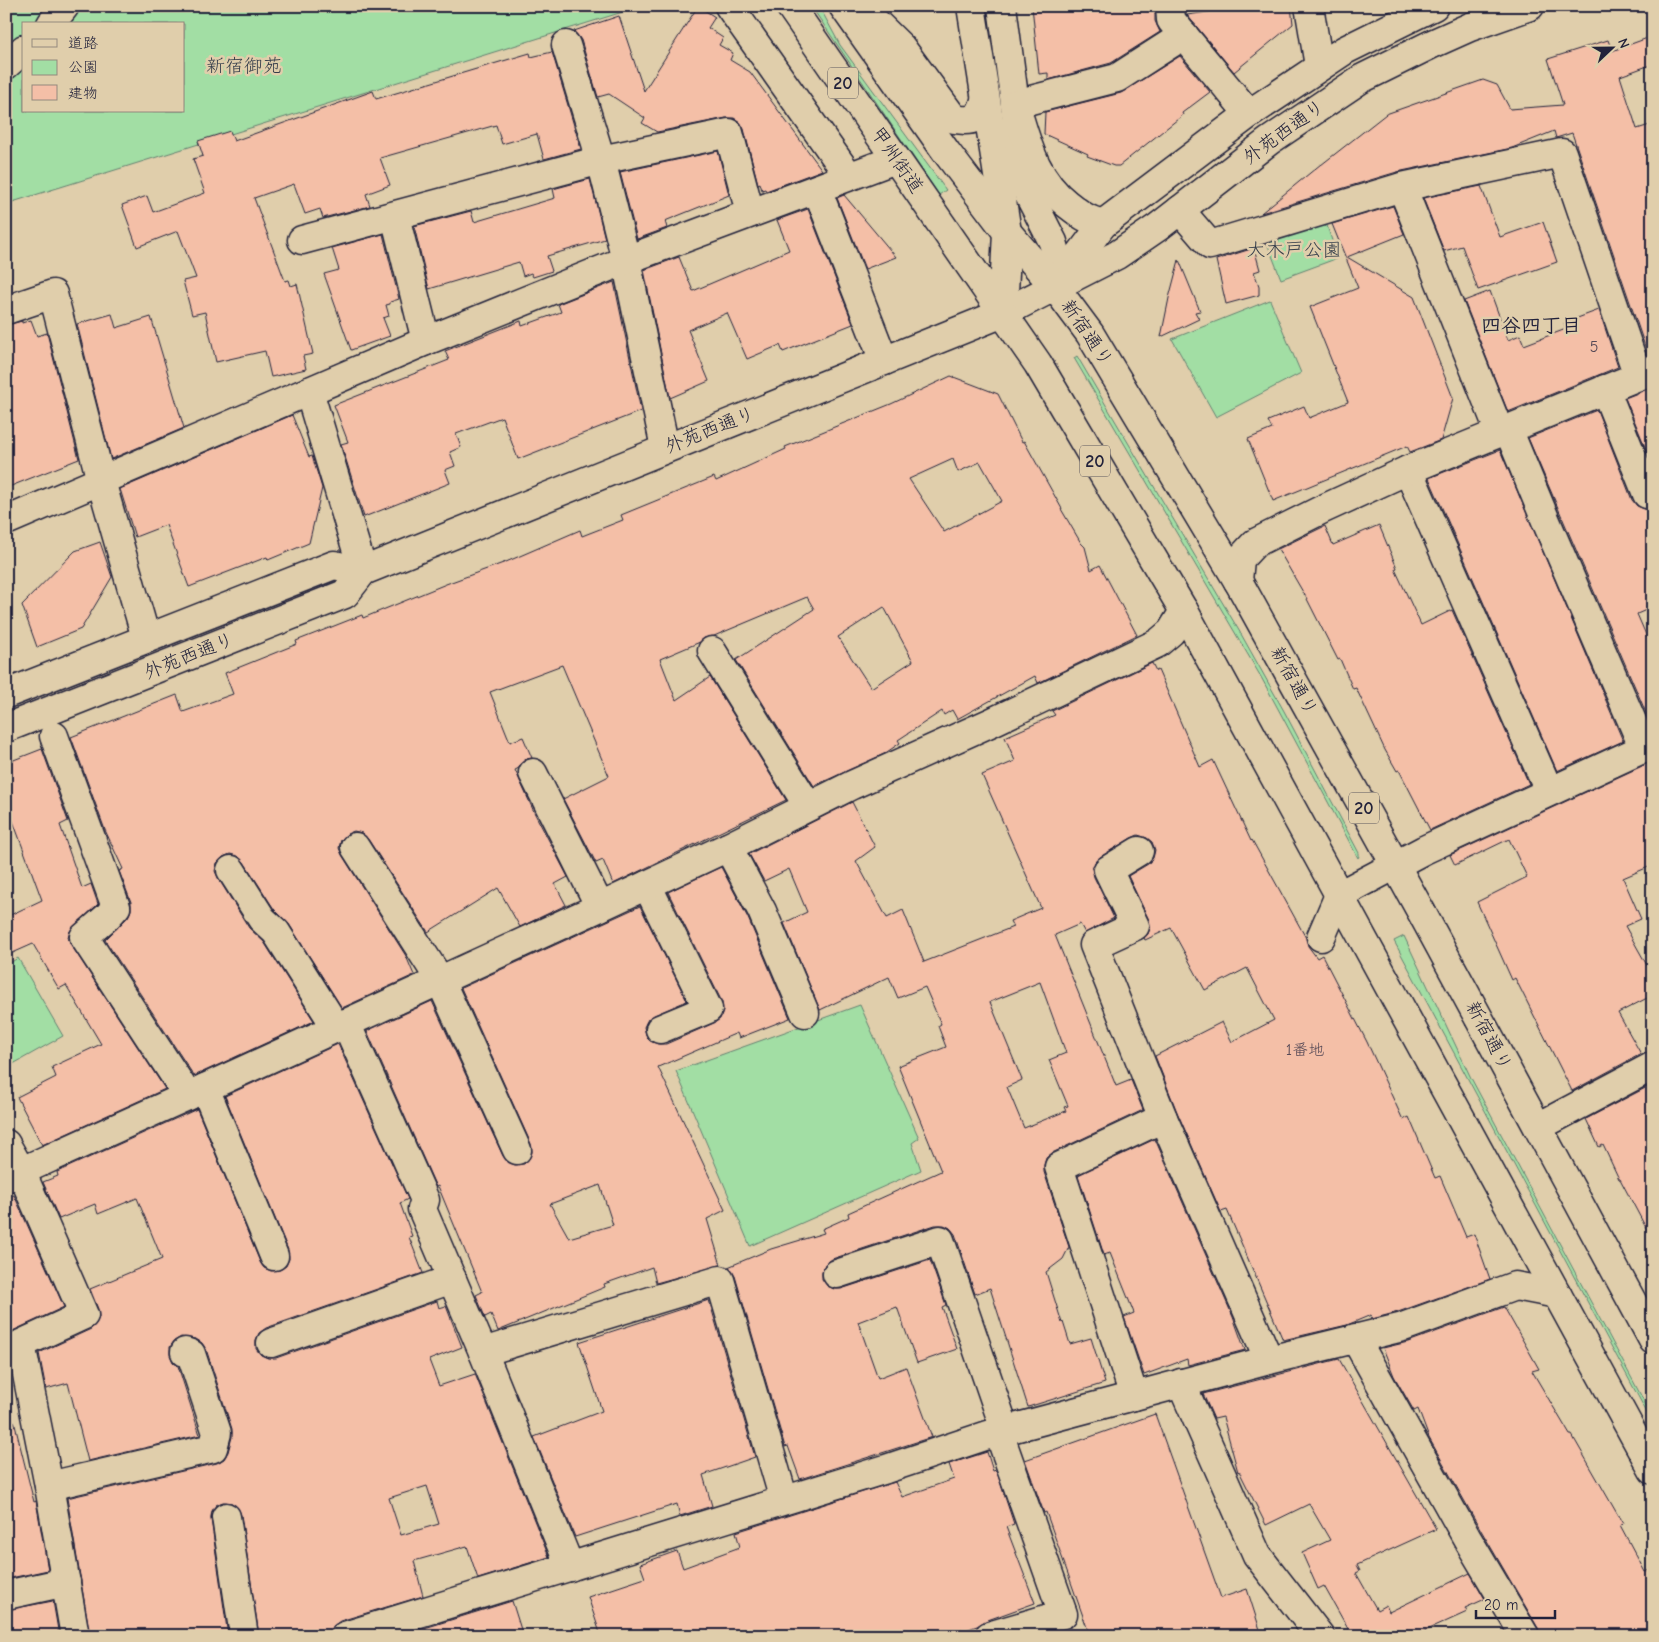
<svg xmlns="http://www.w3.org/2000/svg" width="1659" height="1642" font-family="'Comic Neue','Klee One',sans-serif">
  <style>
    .green { fill: #a2dea4; stroke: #628070; fill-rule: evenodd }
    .building { fill: #f4bfa7; stroke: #22223b; fill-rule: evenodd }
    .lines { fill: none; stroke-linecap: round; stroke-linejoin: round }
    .minor-casing { stroke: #22223b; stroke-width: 31 }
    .major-casing { stroke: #22223b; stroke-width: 31 }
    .highway-casing { stroke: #22223b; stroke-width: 31 }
    .minor { stroke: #e0ceab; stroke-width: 28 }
    .major { stroke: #e0ceab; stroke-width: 28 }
    .highway { stroke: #e0ceab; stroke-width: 28 }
    .labels { text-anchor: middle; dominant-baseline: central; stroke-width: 5; stroke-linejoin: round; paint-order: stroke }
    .number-label { font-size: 16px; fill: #564956 }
    .shield { fill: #e0ceab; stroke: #5b565d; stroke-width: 1 }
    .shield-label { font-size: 18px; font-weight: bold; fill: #22223b }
    .park-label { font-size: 19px; fill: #353e4b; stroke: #e0ceab }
    .street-label { font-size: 19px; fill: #22223b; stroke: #e0ceab }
    .neighbourhood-label { font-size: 20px; font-weight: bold; fill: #22223b; stroke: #e0ceab }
  </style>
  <rect width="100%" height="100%" fill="#e0ceab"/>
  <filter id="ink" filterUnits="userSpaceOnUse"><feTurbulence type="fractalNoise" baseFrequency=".02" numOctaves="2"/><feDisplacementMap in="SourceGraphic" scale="10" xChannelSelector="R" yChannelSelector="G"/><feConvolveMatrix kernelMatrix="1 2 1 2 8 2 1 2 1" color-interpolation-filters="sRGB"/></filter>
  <g filter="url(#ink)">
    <g class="green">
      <path d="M6 6H642L6 204ZM24 24H184V111H24Z"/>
      <polygon points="811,6 819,6 840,45 946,190 939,195"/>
      <polygon points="1324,217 1338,258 1281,279 1264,235"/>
      <polygon points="1270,300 1301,373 1216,417 1172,339"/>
      <polygon points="1077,356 1241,634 1284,711 1359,853 1359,856 1358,858 1261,677 1074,358"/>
      <polygon points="1404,936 1471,1078 1653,1418 1653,1424 1394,941"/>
      <polygon points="18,958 63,1036 6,1068 6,965"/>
      <polygon points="860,1005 919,1138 912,1143 921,1170 750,1246 676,1071"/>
    </g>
    <g class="building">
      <polygon points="698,6 715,17 708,28 723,38 719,45 733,53 730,60 750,72 822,170 766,191 765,189 762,190 760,183 758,184 744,129 740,122 734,118 726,118 657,132 642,123 645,118 609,94 598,97 581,40 574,31 619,16 644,91"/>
      <polygon points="1032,6 1155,6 1155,21 1160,32 1111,63 1048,80 1048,73 1039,74"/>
      <polygon points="1249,6 1291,6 1293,24 1234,72 1187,15"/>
      <polygon points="1653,36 1653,64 1620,76 1637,129 1653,124 1653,355 1648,355 1572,133 1556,138 1554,131 1512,148 1397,172 1261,213 1321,164 1321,165 1386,114 1483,80 1497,85 1510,109 1563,105 1548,59 1608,40 1612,51"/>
      <polygon points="552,52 581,149 544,159 537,134 502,144 496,125 380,158 390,185 366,194 370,206 323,218 320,209 305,214 294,184 254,198 285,281 289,280 291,286 297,284 313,354 303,356 306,369 271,377 265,351 216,362 205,312 192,315 183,281 196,278 178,231 137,247 122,205 147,196 153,212 205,193 193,159 203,156 198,141 230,131 234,141 373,91 376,99 530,53 531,57"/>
      <polygon points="1180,56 1210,92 1182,113 1183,115 1119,166 1114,166 1087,156 1088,154 1044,134 1045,112 1121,93"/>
      <polygon points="718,151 729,195 665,221 667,228 637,239 620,172"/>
      <polygon points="590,179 605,239 547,256 552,271 533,277 531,273 523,276 519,262 429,289 414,226 471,211 474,222 555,198 553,189"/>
      <polygon points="1481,186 1500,237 1543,222 1557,262 1478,290 1462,246 1444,251 1423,198"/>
      <polygon points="844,195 896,257 865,269 837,198"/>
      <polygon points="1393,206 1404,234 1347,257 1414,297 1453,398 1441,440 1410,452 1407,446 1273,501 1248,439 1272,429 1268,421 1304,406 1309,418 1348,402 1310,307 1358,288 1332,224"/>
      <polygon points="808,209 853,324 783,352 780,345 747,359 727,313 688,330 709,381 670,398 644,270 679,257 693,291 789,250 777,220"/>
      <polygon points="383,234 399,299 390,302 390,304 386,305 389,316 383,318 390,336 351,350 324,274 339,270 332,248"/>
      <polygon points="1254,248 1260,270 1254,272 1259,286 1259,295 1226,304 1216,260"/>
      <polygon points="1179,260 1200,311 1195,312 1199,319 1161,337 1169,298"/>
      <polygon points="614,282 641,411 518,459 502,417 456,434 461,447 450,452 455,466 445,470 450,483 364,517 341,444 348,442 334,405 449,360 445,351 521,321 522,326 561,312 558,304"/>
      <polygon points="1490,291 1508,340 1520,335 1524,345 1566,329 1564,323 1599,310 1618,367 1508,412 1464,301"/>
      <polygon points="112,314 116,328 151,317 184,428 111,459 77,324"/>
      <polygon points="31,320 37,336 47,333 79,459 6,488 6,325 22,321 22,323"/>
      <path d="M951 376 998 394 1022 442 1024 441 1062 509H1061L1081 543 1085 547 1091 570 1100 565 1137 635 1038 683 1035 676 957 719 952 710 944 715 942 711 898 740 900 743 884 754 814 786 736 660 814 609 807 597 714 636 704 638 700 642 660 659 676 700 710 677 786 800 613 884 603 860 596 863 563 799 609 776 562 665 490 692 510 742 523 737 532 758 526 759 520 764 519 768 515 770 535 814 568 877 555 884 566 905 520 927 498 888 428 932 368 839 362 833 354 831 347 834 341 840 339 848 342 855 406 956 414 975 342 1008 289 924 274 909 244 862 238 856 230 854 223 857 217 863 215 871 218 878 249 928 264 942 314 1021 194 1076 105 940 128 917 131 910V902L119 871 123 869 105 830 71 737 177 695 183 712 233 694 225 673 297 644 296 641 362 615 363 618 446 584 506 562 580 530 582 536 623 520 621 515 714 477 716 481 786 449 785 447 891 404ZM953 459 958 472 980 462 1002 501 944 532 909 479ZM884 607 913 661 871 688 838 637Z"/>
      <polygon points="1653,387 1653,466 1625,398"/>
      <polygon points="1597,410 1632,500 1637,506 1644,509 1653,509 1653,607 1637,614 1653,651 1653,729 1528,438"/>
      <polygon points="292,415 309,457 312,456 322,488 309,543 268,560 267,557 189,587 166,525 135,537 120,489"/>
      <polygon points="1500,450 1623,741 1557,771 1429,478"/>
      <polygon points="1379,525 1397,568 1395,569 1421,625 1452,610 1529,784 1430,830 1399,770 1397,771 1385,750 1356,688 1353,689 1340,659 1338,660 1307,599 1278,549 1325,526 1333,545"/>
      <polygon points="100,542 112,577 81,629 37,647 22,605 75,551"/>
      <path d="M1152 663 1156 671 1158 670 1200 767 1213 760 1251 841 1252 840 1306 938 1308 946 1317 958 1322 955 1367 1042 1403 1120 1409 1117 1435 1178 1440 1176 1466 1237 1474 1234 1490 1279 1398 1312 1372 1319 1371 1315 1347 1325 1283 1340 1227 1210 1221 1212 1177 1112 1155 1056 1222 1022 1232 1042 1274 1020 1247 968 1205 990 1171 928 1145 940 1144 938 1148 934 1150 928 1149 920 1128 876 1148 864 1153 858 1155 850 1152 842 1147 838 1138 835 1131 838 1100 857 1095 862 1092 869 1094 877 1114 918 1085 933 1080 924 1055 935 1116 1086 1131 1080 1143 1110 1052 1153 1046 1158 1044 1165V1172L1069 1247 1063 1259 1046 1272 1062 1323 1063 1322 1070 1344 1091 1338 1105 1383 1028 1407 990 1288 975 1294 955 1234 950 1228 944 1225H935L832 1259 825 1264 822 1271V1279L827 1286 834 1289H841L930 1260 946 1305 942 1307 957 1349 917 1363 897 1307 858 1322 878 1378 906 1367 932 1437 800 1479 788 1446 785 1447 735 1276 728 1267 771 1249 824 1233 822 1229 849 1217 848 1213 941 1171 898 1066 946 1047 938 1026 941 1024 925 987 898 998 889 977 820 1010 784 923 807 912 789 869 764 881 749 854 852 802 875 847 856 861 887 918 903 910 924 962 1013 927 1010 921 1041 908 982 775 1015 761 1005 737 1055 715 1052 711ZM1040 982 1066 1053 1049 1060 1068 1106 1064 1107 1066 1111 1024 1128 1007 1087 1022 1080 990 1002Z"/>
      <polygon points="42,749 68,821 60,825 82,888 91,884 98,904 70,931 68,938 71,945 165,1089 42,1145 17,1097 56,1077 52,1067 101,1044 66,985 59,989 33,944 6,956 6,917 42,900 6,802 6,763"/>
      <polygon points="1653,761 1653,865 1623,878 1641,919 1625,926 1653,976 1653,995 1618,1013 1641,1054 1572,1091 1515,978 1512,980 1477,902 1527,877 1509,839 1455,865 1450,855"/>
      <path d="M721 867 748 918 790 1018 739 1038 737 1033 658 1067 725 1210 707 1219 721 1265 656 1283 652 1267 604 1284 605 1287 498 1331 491 1314 485 1317 476 1295 482 1292 438 1186 436 1187 367 1031 432 1001 503 1156 508 1162 515 1165 524 1164 529 1159 532 1152 531 1144 461 988 640 906 687 1001 654 1015 648 1019 644 1027 646 1035 650 1041 658 1044H666L714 1023 720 1019 723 1011 722 1002 668 892ZM600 1185 613 1225 569 1238 550 1204Z"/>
      <path d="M338 1044 408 1199 400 1203 412 1236 409 1237 423 1273 266 1328 259 1333 256 1340V1349L261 1355 268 1358H276L437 1301 439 1308 446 1306 462 1347 429 1360 439 1386 475 1374 549 1557 478 1579 467 1546 414 1561 423 1596 340 1621 333 1626 330 1636H259L241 1515 238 1508 232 1503 223 1502 216 1505 212 1511 211 1519 228 1636H90L67 1498 217 1463 224 1459 228 1452 232 1437V1429L206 1349 202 1343 196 1339 181 1337 174 1341 170 1347V1355L173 1362 178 1366 200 1435 88 1461 68 1383 46 1389 39 1353 91 1329 96 1324 99 1317 98 1309 90 1289 162 1259 137 1198 98 1214 95 1204 59 1219 43 1182 58 1176 57 1172 197 1109 260 1262 264 1268 271 1271 280 1270 286 1266 289 1259 288 1250 225 1096ZM427 1486 439 1524 401 1535 389 1498Z"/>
      <polygon points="1653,1084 1653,1241 1620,1179 1619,1179 1603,1145 1599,1147 1586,1119"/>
      <polygon points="1155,1139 1233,1317 1245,1350 1188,1365 1187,1359 1144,1375 1124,1317 1134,1313 1110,1253 1104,1255 1078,1175"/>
      <polygon points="14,1195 64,1307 6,1334 6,1198"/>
      <polygon points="709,1300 755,1457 703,1475 712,1506 680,1516 677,1504 575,1537 534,1437 602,1411 579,1342"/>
      <polygon points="1504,1307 1539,1369 1532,1371 1570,1435 1572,1435 1623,1524 1620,1525 1645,1572 1653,1568 1653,1636 1541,1636 1538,1628 1482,1532 1429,1438 1418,1409 1414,1411 1394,1376 1383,1348 1408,1342"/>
      <polygon points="1339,1359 1436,1529 1357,1565 1360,1571 1356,1573 1377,1610 1386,1605 1389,1612 1470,1573 1485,1599 1465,1608 1467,1612 1414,1636 1352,1636 1324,1586 1318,1589 1302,1553 1330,1540 1309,1504 1266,1525 1239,1471 1238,1472 1223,1417 1214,1419 1203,1394"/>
      <polygon points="1155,1414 1221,1598 1247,1589 1262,1636 1090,1636 1046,1512 1044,1513 1025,1460"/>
      <polygon points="14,1421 34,1502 36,1501 48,1570 6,1579 6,1422"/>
      <polygon points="987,1452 993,1471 996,1470 1014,1524 1006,1527 1035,1603 985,1621 977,1626 963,1631 962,1629 943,1636 601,1636 588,1597 645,1578 640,1564 677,1551 683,1568 740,1547 736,1532 895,1482 902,1497 954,1479 949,1464"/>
      <polygon points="53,1601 59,1636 6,1636 6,1610"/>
      <polygon points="512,1601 523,1636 399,1636"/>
    </g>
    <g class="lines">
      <g class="minor-casing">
        <g id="minor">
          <polyline points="729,6 849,176"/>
          <polyline points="971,6 1007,232 1003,313"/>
          <polyline points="1002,6 1015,104 1021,163 1029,195 1053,242 1057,256 1055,287"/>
          <polyline points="1170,6 1171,20 1249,114"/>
          <polyline points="1309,6 1319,66"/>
          <polyline points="51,24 65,6"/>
          <polyline points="566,45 601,160 626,260 665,448"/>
          <polyline points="6,65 24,49"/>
          <polyline points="1015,104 1117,78 1184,35"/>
          <polyline points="1402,187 1500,433"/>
          <polyline points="817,189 884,361"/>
          <polyline points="1180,210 1210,245 1402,187 1562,153 1638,376"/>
          <polyline points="395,216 426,341"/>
          <polyline points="302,240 601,160 729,133 750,213"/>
          <polyline points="6,310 53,294 101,481 146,638"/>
          <polyline points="1605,389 1647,494 1653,492"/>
          <polyline points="309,391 363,571"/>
          <polyline points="1508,429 1546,521 1644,749"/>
          <polyline points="1408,470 1549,791"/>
          <polyline points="6,521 426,341 626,260 896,159"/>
          <polyline points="1238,581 1240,559 1255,543 1323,509 1408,470 1653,370"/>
          <polyline points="712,651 808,806"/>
          <polyline points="54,736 116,907 107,917 84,937 188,1096"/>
          <polyline points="533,773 600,907"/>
          <polyline points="355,847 440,980 517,1150"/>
          <polyline points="728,847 762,911 805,1013"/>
          <polyline points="1139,851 1108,870 1135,926 1094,945 1163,1118 1269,1360"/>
          <polyline points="231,870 262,919 276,932 336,1027"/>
          <polyline points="647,885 708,1009 660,1029"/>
          <polyline points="1321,937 1339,895 1424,850 1653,744"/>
          <polyline points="346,1023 425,1200 422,1209 483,1352 570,1567"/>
          <polyline points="205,1088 274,1256"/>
          <polyline points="1538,1127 1653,1066"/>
          <polyline points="6,1144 21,1171 84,1315 21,1344 49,1486 75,1636"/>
          <polyline points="6,1178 205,1088 600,907 728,847 852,785 992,722 1158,643 1171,632 1184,611"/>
          <polyline points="837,1274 940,1240 1002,1421 999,1433 1063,1614 989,1636"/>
          <polyline points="1355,1338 1468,1540 1525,1636"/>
          <polyline points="271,1343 452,1279"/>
          <polyline points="483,1352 720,1280 784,1500"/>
          <polyline points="1181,1383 1257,1555 1320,1636"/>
          <polyline points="1134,1396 1059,1167 1163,1118"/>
          <polyline points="49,1486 213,1448 217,1433 191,1354 185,1352"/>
          <polyline points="226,1517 244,1636"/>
          <polyline points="6,1595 66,1582"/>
          <polyline points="345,1636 886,1469 988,1435 1269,1360 1403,1327 1515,1286 1557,1294"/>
        </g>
      </g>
      <g class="major-casing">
        <g id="major">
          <path d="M1015 104C1027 142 1034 178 1067 204 1081 215 1086 219 1103 224"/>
          <polyline points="1059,282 1103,224 1249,114 1345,50 1434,6"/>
          <polyline points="6,694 334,565 363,571"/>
          <polyline points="6,728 345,594 363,571 1003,313 1117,255 1158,227 1269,141 1361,79 1432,44 1470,27 1530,6"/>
        </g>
      </g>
      <g class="highway-casing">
        <g id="highway">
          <polyline points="790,6 1038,364 1184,611 1653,1470"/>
          <polyline points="843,6 947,153 1007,232 1055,287 1090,334 1238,581 1423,915 1653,1340"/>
          <path d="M859 6 901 47 954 119C973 122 979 120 985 101"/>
        </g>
      </g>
      <use href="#minor" class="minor"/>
      <use href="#major" class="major"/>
      <use href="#highway" class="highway"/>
    </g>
  </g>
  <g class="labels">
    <g class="number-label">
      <text x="1594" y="347">5</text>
      <text x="1305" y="1050">1番地</text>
    </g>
    <g class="shield">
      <rect x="828" y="67.5" width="30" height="31" rx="4"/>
      <rect x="1080" y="445.5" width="30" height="31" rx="4"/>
      <rect x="1349" y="792.5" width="30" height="31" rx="4"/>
    </g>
    <g class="shield-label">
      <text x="843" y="83">20</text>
      <text x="1095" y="461">20</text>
      <text x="1364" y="808">20</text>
    </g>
    <g class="park-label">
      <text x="244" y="66">新宿御苑</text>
      <text x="1294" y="250">大木戸公園</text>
    </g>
    <g class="street-label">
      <text transform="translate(1284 132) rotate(-36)">外苑西通り</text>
      <text transform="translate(897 160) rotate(55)">甲州街道</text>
      <text transform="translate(1087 333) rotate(56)">新宿通り</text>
      <text transform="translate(710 430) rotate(-22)">外苑西通り</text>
      <text transform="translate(189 656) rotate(-22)">外苑西通り</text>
      <text transform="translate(1294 681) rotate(61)">新宿通り</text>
      <text transform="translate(1489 1036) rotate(62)">新宿通り</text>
    </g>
    <g class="neighbourhood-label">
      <text x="1531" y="325">四谷四丁目</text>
    </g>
  </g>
  <rect width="1659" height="1642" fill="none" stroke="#e0ceab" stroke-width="25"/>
  <rect x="12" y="12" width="1634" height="1617" fill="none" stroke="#22223b" stroke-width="2" filter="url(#ink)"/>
  <rect x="22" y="22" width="162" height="90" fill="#e0ceab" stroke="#94897e"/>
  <rect x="32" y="39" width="25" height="8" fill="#e0ceab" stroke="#94897e"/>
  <text x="68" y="48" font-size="15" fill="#22223b">道路</text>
  <rect x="32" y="60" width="25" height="15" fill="#a2dea4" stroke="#94897e"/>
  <text x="68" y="72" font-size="15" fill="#22223b">公園</text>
  <rect x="32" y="85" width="25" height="15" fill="#f4bfa7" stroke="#94897e"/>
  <text x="68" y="98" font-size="15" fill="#22223b">建物</text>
  <g transform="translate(1612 48) rotate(68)" stroke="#e0ceab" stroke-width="4" paint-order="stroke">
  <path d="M0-4L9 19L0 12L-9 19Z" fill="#22223b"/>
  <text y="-8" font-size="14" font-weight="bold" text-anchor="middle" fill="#22223b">N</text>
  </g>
  <path d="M1476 1610v8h79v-8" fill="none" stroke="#22223b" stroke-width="2.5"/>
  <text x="1484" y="1610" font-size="15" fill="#22223b" stroke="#e0ceab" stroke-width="4" paint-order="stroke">20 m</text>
</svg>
